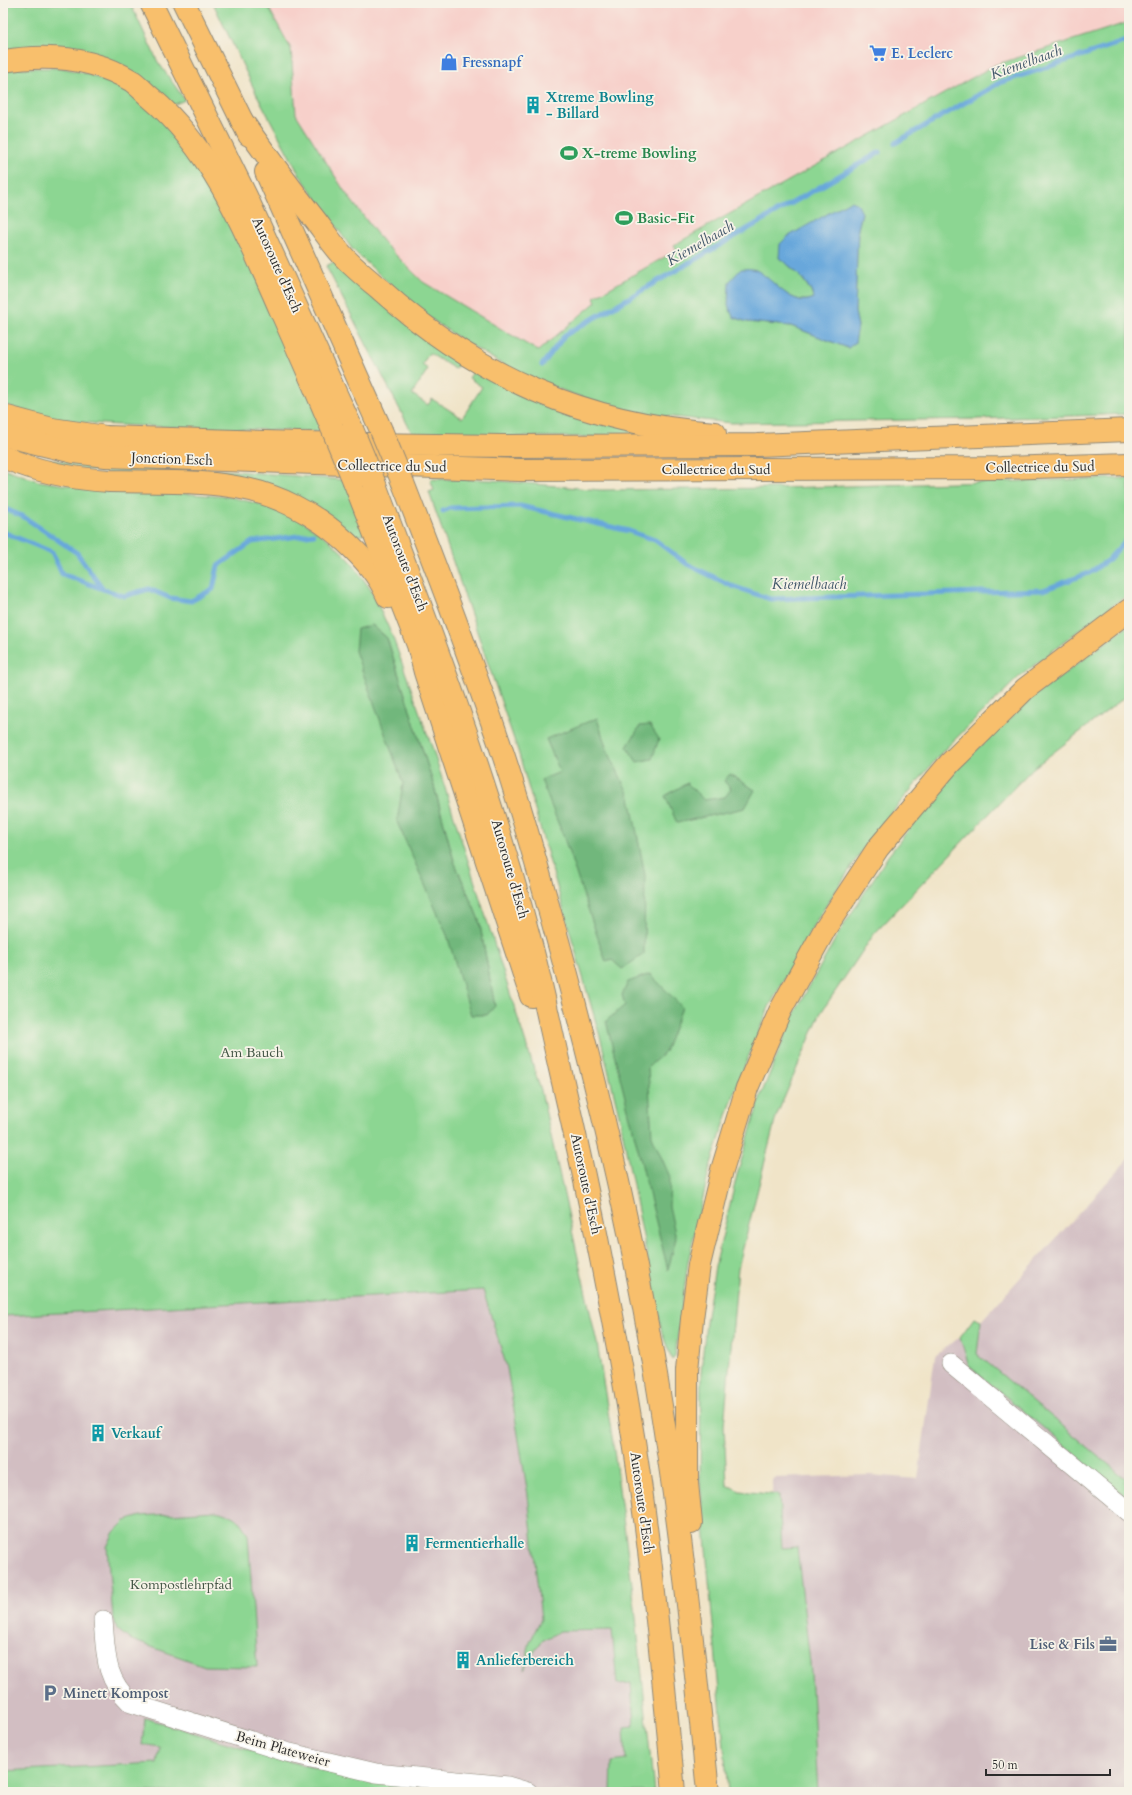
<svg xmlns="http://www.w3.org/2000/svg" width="1132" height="1795" font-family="Cardo,serif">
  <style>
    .built { fill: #f7d0ca }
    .industrial { fill: #d2bec2 }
    .green { fill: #8cd692; stroke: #5c805e; fill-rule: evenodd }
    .forest { fill: #71b77c; stroke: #4e7154 }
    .water { fill: #68a7db; stroke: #4a6983 }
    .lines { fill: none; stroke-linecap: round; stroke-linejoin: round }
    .stream { stroke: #68a7db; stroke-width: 5 }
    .minor-casing { stroke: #8e887a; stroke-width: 20 }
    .highway-casing { stroke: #8e887a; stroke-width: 24 }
    .minor { stroke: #fff; stroke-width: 19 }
    .highway { stroke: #f8bf6c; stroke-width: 22 }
    .highway-bridge-casing { stroke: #8e887a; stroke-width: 24; stroke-linecap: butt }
    .highway-bridge { stroke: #f8bf6c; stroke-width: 22 }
    .labels { text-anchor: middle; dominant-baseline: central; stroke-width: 3.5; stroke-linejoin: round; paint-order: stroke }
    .shop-label { font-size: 14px; font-weight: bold; fill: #366cbe; stroke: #f7f3e8; text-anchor: start }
    .culture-label { font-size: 14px; font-weight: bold; fill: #0d838f; stroke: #f7f3e8; text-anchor: start }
    .leisure-label { font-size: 14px; font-weight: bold; fill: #27864d; stroke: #f7f3e8; text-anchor: start }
    .street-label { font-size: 14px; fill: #2b2b2b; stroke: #f7f3e8 }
    .park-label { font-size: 14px; fill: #435645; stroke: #f7f3e8 }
    .service-label { font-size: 14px; font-weight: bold; fill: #4e5e75; stroke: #f7f3e8; text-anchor: end }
    .water-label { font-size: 15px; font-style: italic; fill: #405669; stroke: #f7f3e8 }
  </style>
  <rect width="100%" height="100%" fill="#f7f3e8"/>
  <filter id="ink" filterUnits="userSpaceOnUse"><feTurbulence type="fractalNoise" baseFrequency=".025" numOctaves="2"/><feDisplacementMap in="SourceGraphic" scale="8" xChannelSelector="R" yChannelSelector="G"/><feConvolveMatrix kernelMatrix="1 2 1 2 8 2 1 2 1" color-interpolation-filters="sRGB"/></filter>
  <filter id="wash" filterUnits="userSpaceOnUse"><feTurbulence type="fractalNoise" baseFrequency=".012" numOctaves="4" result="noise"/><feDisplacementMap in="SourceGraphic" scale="16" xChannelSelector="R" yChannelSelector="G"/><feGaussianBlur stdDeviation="0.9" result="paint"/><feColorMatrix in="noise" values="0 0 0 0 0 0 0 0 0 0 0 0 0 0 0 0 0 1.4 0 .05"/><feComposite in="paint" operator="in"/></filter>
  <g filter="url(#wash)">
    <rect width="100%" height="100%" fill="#f0e4c8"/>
    <polygon class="built" points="266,3 1129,3 1129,22 995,65 674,244 677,250 594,297 596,302 538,351 423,282 383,242 345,192 296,114 291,49"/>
    <g class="industrial">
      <polygon points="1129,1158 1129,1792 818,1792 811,1672 797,1548 782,1548 779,1495 772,1494 773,1478 870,1475 918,1479 935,1356 960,1337 974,1318 981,1321"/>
      <polygon points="483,1290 507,1368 528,1495 541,1619 530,1641 525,1668 540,1642 560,1631 612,1630 617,1683 631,1682 634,1726 624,1727 626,1761 611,1792 491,1792 375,1783 283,1760 145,1718 142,1744 160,1747 157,1763 3,1771 3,1316"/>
    </g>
    <g class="green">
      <polygon points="3,3 130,3 158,62 185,100 170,106 135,75 3,54"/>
      <path d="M213 3H266L291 49 296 114 345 192 383 242 423 282 538 351 596 302 594 297 677 250 674 245 995 65 1129 22V414L976 419 732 423 644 414 607 405 569 393 514 371 460 339 418 310 352 249 299 174 256 93ZM862 213 858 229 855 312 858 326 848 348 791 326 747 322 741 320 755 270C770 281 794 308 814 298 806 280 794 269 779 258L787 237 799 232Z"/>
      <path d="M21 68H63L88 74 126 90 156 111 195 159 241 240 327 432C276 430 225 429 174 427 117 425 57 425 3 404V71Z"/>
      <polygon points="338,260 460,361 455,369 429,353 422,365 428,369 412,394 428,405 432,399 462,418 482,387 469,378 475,369 644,431 644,437 414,437 326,266"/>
      <polygon points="13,451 40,458 108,468 234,471 345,480 365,533 353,538 309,506 41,462"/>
      <path d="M3 468 38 481 107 491 177 493 230 497 272 507 301 520 328 539 349 559 371 590 392 635 432 747 541 1091 597 1343 613 1443 635 1608 654 1792H611L612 1762 626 1760 624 1727 634 1726 631 1683 617 1684 612 1630 560 1631 540 1642 524 1670 530 1641 541 1619 528 1495 507 1368 483 1290 3 1316ZM372 625 387 638 434 786 454 861 479 920 488 970Z"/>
      <polygon points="1129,478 1129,594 1096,617 1019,677 943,751 869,840 818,918 769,1007 738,1082 710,1167 688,1262 675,1356 672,1360 662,1333 620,1119 601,1040 518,751 429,492 434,490 430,479 490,480 601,490 780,488"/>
      <polygon points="1129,625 1129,694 1032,769 874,934 820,1014 776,1117 738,1268 724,1426 727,1485 740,1491 779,1495 782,1548 797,1547 811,1672 818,1792 728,1792 700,1482 701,1373 706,1322 715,1267 737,1175 761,1095 793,1016 837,936 888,856 956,769 1033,697"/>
      <polygon points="974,1318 981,1321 977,1354 1126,1479 1123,1482 1129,1487 1129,1499 969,1366 960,1337"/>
      <path d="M215 1511C234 1515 239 1518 248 1535L257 1667 205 1666 129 1639 117 1629 113 1617 107 1547 114 1532 125 1521 141 1516Z"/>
      <polygon points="145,1718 283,1760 375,1783 491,1792 3,1792 3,1771 157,1763 160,1747 142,1744"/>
    </g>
    <g class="forest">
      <polygon points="372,625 387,638 434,786 454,861 479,920 495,1006 487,1015 471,1015 447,935 397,822 403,783 355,651 357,629"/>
      <polygon points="597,718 606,747 630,797 645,875 644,954 622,969 612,960 606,962 564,838 541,780 560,772 546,739"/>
      <polygon points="650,725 659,739 652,759 637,762 627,747 640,726"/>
      <polygon points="730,774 755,790 745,808 677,823 665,796 687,783 704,800 725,797 731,789 724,781"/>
      <polygon points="650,974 682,1007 665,1052 648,1067 652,1136 670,1177 669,1206 676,1238 668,1270 606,1021 625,1005 622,995 628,982"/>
    </g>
    <path class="water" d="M850 201 857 203 862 213 858 229 855 312 858 326 855 343 848 348 791 326 747 322 733 317 728 305 729 282 741 269C745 269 752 268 756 270 774 279 792 309 814 298 807 280 794 269 779 258L780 244 787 237Z"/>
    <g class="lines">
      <g class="stream">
        <polyline points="895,143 999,83 1129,40"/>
        <polyline points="542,365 565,335 880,152"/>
        <polyline points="3,508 24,517 77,553 103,589 124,596 149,589 170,598 191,601 213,589 218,566 252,542 314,534"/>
        <polyline points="443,511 450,508 520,506 629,531 655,540 687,564 732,586 770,599 1043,590 1089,573 1108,560 1129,537"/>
        <polyline points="3,532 52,552 62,574 103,589"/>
      </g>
    </g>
  </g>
  <g filter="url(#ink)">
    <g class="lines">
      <g class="minor-casing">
        <g id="minor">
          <polyline points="951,1364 1129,1512"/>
          <path d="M103 1620C106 1654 104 1678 131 1703L286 1752 376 1773 508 1786 528 1792"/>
        </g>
      </g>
      <g class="highway-casing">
        <g id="highway">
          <polyline points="151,3 246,196 352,429"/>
          <polyline points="184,3 249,135"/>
          <path d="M3 61C47 54 93 57 132 81 138 85 144 92 150 97 214 151 247 234 280 309 298 349 315 388 332 428"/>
          <path d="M242 121C266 155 290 188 316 221 325 233 334 246 344 257 355 269 369 280 382 291 478 377 586 424 715 433"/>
          <polyline points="266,172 381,430"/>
          <polyline points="3,416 52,429 106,437 298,443 504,446 757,445 1129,430"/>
          <polyline points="3,435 74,452 106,456 520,470 1001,468 1129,464"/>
          <path d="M3 457C36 471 74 479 109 481 151 482 195 480 236 487 277 494 316 514 346 542 363 558 379 575 388 597"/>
          <polyline points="354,481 418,645 425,672 531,996"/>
          <path d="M374 482C431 632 488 782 529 937 541 981 550 1025 560 1069 589 1193 614 1317 634 1442 652 1558 663 1675 674 1792"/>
          <path d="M403 483C438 573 473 665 504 757 525 821 543 887 561 952 595 1078 626 1206 649 1335 676 1485 693 1641 708 1792"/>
          <polyline points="691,1523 687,1483 687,1370 692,1319 699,1265 722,1170 747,1088 780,1011 826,927 878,848 950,763 1025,689 1129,610"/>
        </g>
      </g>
      <use href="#minor" class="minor"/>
      <use href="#highway" class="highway"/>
      <g class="highway-bridge-casing">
        <g id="highway-bridge">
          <polyline points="332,428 354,481"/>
          <polyline points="352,429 374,482"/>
          <polyline points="381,430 403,483"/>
        </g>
      </g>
      <use href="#highway-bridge" class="highway-bridge"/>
    </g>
  </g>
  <defs>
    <g id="supermarket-bare" transform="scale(1.38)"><path d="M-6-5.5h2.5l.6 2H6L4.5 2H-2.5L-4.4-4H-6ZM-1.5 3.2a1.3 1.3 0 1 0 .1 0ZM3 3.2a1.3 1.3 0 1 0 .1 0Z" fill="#3f7fe0" stroke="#f7f3e8" stroke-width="2.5" paint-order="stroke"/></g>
    <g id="shop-bare" transform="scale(1.38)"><path d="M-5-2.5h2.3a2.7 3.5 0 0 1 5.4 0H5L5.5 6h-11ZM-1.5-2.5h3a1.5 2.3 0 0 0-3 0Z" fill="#3f7fe0" stroke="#f7f3e8" stroke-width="2.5" paint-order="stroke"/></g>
    <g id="building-bare" transform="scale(1.38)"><path d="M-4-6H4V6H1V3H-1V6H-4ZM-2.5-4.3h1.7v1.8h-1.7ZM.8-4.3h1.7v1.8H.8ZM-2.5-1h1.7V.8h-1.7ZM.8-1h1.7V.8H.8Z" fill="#0f9aa8" stroke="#f7f3e8" stroke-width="2.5" paint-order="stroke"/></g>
    <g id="stadium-bare" transform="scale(1.38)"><path d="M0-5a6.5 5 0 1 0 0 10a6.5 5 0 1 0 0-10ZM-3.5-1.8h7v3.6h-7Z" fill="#2e9e5b" stroke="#f7f3e8" stroke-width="2.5" paint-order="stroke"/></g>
    <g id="office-bare" transform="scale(1.38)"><path d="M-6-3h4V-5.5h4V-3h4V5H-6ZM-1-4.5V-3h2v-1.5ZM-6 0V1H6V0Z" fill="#5c6f8a" stroke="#f7f3e8" stroke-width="2.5" paint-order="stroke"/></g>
    <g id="parking-bare" transform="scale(1.38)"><path d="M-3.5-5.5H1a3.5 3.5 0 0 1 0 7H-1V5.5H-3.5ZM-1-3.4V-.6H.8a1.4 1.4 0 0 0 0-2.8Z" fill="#5c6f8a" stroke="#f7f3e8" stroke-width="2.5" paint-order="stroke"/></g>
  </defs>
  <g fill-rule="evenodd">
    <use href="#supermarket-bare" x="878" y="53"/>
    <use href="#shop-bare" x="449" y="62"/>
    <use href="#building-bare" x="533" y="105"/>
    <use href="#stadium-bare" x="569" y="153"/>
    <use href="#stadium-bare" x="624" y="218"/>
    <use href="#building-bare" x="98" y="1433"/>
    <use href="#building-bare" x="412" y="1543"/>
    <use href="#office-bare" x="1108" y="1644"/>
    <use href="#building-bare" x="463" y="1660"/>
    <use href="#parking-bare" x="50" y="1693"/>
  </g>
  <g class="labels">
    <g class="shop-label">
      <text x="891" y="53">E. Leclerc</text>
      <text x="462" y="62">Fressnapf</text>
    </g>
    <g class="culture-label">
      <text x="546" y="97">Xtreme Bowling<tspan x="546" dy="16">- Billard</tspan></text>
      <text x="111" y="1433">Verkauf</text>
      <text x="425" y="1543">Fermentierhalle</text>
      <text x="476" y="1660">Anlieferbereich</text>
    </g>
    <g class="leisure-label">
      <text x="582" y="153">X-treme Bowling</text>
      <text x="637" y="218">Basic-Fit</text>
    </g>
    <g class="street-label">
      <text transform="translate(277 265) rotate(66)">Autoroute d'Esch</text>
      <text transform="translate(172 459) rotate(2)">Jonction Esch</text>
      <text transform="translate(392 466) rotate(1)">Collectrice du Sud</text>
      <text transform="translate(1040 467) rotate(-1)">Collectrice du Sud</text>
      <text x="716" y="469">Collectrice du Sud</text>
      <text transform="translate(405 563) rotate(69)">Autoroute d'Esch</text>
      <text transform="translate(510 869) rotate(74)">Autoroute d'Esch</text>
      <text transform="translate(586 1184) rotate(78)">Autoroute d'Esch</text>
      <text transform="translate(642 1503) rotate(82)">Autoroute d'Esch</text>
      <text transform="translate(283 1749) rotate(16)">Beim Plateweier</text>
    </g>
    <g class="park-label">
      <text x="252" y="1052">Am Bauch</text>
      <text x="181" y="1584">Kompostlehrpfad</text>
    </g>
    <g class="service-label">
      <text x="1095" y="1644">Lise &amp; Fils</text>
      <text x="63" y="1693" text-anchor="start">Minett Kompost</text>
    </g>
    <g class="water-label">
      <text transform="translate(1026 62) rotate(-20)">Kiemelbaach</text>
      <text transform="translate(700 243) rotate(-30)">Kiemelbaach</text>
      <text x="809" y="584">Kiemelbaach</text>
    </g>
  </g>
  <rect width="1132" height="1795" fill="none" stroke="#f7f3e8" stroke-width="16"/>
  <path d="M986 1769v6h124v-6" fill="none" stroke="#2b2b2b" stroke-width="2"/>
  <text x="992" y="1769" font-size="12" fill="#2b2b2b" stroke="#f7f3e8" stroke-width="3" paint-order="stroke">50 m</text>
</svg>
